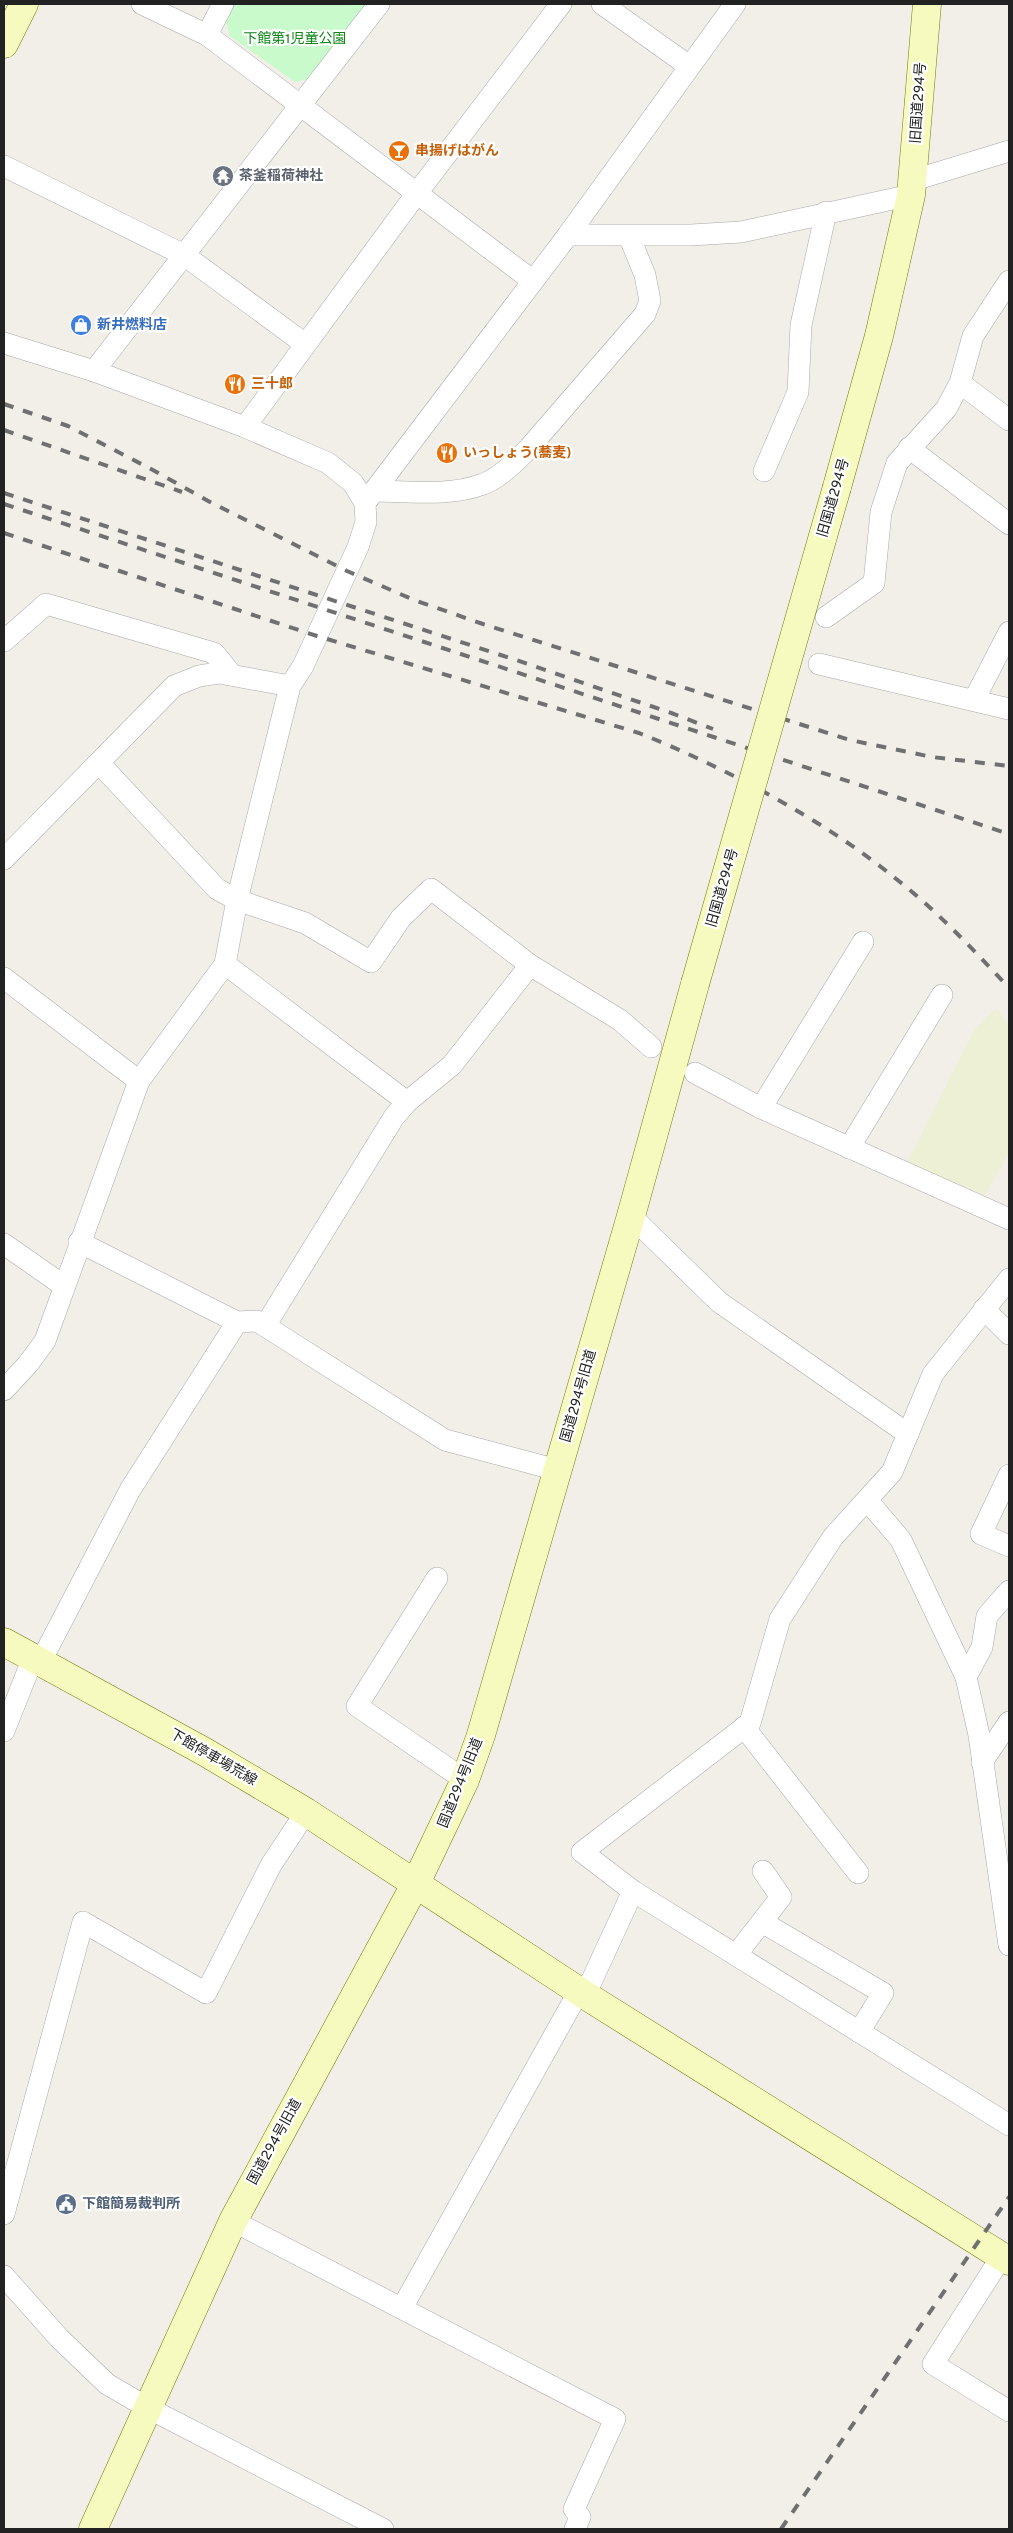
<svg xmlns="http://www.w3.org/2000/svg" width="1013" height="2533" font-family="Overpass,'Noto Sans JP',sans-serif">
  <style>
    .farmland { fill: #eef0d5 }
    .park { fill: #c8facc }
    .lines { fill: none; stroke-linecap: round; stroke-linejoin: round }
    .street-casing { stroke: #a9a9a9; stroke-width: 22 }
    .secondary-casing { stroke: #707d05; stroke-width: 29 }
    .street { stroke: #fff; stroke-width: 21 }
    .secondary { stroke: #f7fabf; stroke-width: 28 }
    .rail { stroke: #707070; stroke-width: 4; stroke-dasharray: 10 10; stroke-linecap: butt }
    .secondary-bridge-casing { stroke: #707d05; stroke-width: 29; stroke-linecap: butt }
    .secondary-bridge { stroke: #f7fabf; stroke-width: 28 }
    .labels { text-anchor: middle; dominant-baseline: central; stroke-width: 4.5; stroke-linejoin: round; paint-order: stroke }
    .park-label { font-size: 14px; fill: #0c8416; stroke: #fff }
    .street-label { font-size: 14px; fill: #222; stroke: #fff }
    .food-label { font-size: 14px; font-weight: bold; fill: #c56008; stroke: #fff; text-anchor: start }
    .worship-label { font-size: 14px; font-weight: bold; fill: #5b616d; stroke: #fff; text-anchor: start }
    .shop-label { font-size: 14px; font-weight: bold; fill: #366cbe; stroke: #fff; text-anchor: start }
    .service-label { font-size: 14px; font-weight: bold; fill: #4e5e75; stroke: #fff; text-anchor: start }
  </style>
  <rect width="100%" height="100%" fill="#f2efe9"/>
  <polygon class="farmland" points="997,1008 1009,1026 1009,1153 985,1195 905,1166 975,1029"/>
  <polygon class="park" points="232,4 367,4 309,79 295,82 230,36 225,17"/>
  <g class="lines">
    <g class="street-casing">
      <g id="street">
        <polyline points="142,4 207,35 533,281"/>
        <polyline points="602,4 689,66"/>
        <polyline points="207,35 223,4"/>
        <polyline points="4,166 184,255 305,344"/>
        <polyline points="914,180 1009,151"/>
        <polyline points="568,235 691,235 741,232 911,195"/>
        <polyline points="4,343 94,371 245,427 328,463 353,483 365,503"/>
        <polyline points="94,371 379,4"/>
        <polyline points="960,383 1009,420"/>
        <polyline points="245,427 417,193 561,4"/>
        <polyline points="909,448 1009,524"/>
        <polyline points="764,471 798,392 801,325 826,212"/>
        <path d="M374 491C409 491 450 497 483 484 500 478 516 461 529 448L645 314 650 301 645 275 629 236"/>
        <polyline points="826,617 874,583 881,512 897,463 946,409 960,383 973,336 1009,281"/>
        <polyline points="4,641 46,604 214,653 232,675"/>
        <polyline points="819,664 1009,709"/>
        <polyline points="974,700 1009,632"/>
        <polyline points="99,763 217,889 237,900 305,923 371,962 401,918 431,889 530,965 620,1020 651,1047"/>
        <polyline points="4,859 174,686 199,676 219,673 290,686"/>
        <polyline points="225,964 407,1102"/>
        <polyline points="4,978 139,1081"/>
        <polyline points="695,1073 761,1108 1009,1219"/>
        <polyline points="761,1108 863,942"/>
        <polyline points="849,1148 942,995"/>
        <polyline points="631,1216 719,1302 908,1434"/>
        <polyline points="79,1242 237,1322 257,1321 265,1326 445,1440 557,1470"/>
        <polyline points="4,1244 64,1286"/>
        <polyline points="1009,1279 933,1374 892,1472 833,1537 780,1619 750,1723 582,1852 633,1891 1009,2125"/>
        <polyline points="984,1309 1009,1334"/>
        <polyline points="265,1326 394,1117 407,1102 452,1065 530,965"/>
        <polyline points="4,1390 28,1364 45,1341 139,1081 225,964 237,900 290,686 303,666 358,547 366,522 365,503 568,235 735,4"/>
        <polyline points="1009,1475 981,1534 1009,1546"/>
        <polyline points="867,1500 901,1540 966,1677 979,1735 1009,1945"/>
        <polyline points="437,1578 357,1706 465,1780"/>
        <polyline points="41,1661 130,1490 237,1322"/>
        <polyline points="966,1677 982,1647 987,1616 1009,1591"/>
        <polyline points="744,1727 858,1873"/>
        <polyline points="4,1731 33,1658"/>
        <polyline points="982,1762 1009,1722"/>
        <polyline points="762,1922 883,1993 859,2032"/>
        <polyline points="736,1955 781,1897 763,1871"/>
        <polyline points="585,1995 633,1891"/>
        <polyline points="4,2214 83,1922 206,1993 271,1865 306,1812"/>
        <polyline points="233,2221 615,2419 574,2509 580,2517 575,2529"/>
        <polyline points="1002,2256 933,2364 1009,2411"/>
        <polyline points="4,2276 59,2338 107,2384 148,2408 383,2529"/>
        <polyline points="402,2308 579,1991"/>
      </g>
    </g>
    <g class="secondary-casing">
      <g id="secondary">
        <polyline points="4,44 24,4"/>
        <polyline points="837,487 879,336 911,195 927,4"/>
        <polyline points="4,1642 205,1752 306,1812 585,1995 1009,2261"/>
        <polyline points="93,2529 233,2221 416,1883 465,1780 481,1735 631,1216 695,984"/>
      </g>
    </g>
    <use href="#street" class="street"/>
    <use href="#secondary" class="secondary"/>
    <g class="rail">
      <polyline points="4,404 68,426 151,469 210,502 347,571 414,600 483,624 850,740 932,757 1009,766"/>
      <polyline points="4,430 182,492"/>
      <polyline points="4,493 516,660 674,714 713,729"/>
      <polyline points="4,504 1009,834"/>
      <path d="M4 533 317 636 639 733C724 767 824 820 895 878 937 911 973 949 1009 988"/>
      <polyline points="781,2529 1009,2197"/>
    </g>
    <g class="secondary-bridge-casing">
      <polyline id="secondary-bridge" points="695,984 837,487"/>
    </g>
    <use href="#secondary-bridge" class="secondary-bridge"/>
  </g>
  <defs>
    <g id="bar-disc" transform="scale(1.125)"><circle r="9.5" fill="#e8710a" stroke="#fff"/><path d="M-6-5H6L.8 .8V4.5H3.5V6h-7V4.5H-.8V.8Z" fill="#fff"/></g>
    <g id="temple-disc" transform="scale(1.125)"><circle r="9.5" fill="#6b7280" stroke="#fff"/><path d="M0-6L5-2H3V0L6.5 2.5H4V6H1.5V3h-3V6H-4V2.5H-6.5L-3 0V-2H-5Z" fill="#fff"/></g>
    <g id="shop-disc" transform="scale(1.125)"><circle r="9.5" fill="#3f7fe0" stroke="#fff"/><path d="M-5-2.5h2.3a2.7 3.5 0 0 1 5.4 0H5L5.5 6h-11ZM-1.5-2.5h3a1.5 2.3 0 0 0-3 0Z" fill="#fff"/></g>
    <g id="restaurant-disc" transform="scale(1.125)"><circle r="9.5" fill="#e8710a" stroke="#fff"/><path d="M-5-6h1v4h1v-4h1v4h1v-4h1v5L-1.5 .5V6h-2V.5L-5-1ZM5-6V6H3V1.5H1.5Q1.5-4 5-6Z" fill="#fff"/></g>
    <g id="civic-disc" transform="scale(1.125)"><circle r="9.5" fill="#5c6f8a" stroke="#fff"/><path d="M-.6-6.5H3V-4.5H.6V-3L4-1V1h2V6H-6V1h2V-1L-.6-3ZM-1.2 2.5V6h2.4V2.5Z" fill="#fff"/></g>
  </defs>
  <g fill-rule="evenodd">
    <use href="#bar-disc" x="399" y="151"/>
    <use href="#temple-disc" x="223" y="176"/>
    <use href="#shop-disc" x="81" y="325"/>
    <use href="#restaurant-disc" x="235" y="384"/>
    <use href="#restaurant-disc" x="447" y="453"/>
    <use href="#civic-disc" x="66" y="2204"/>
  </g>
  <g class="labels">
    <g class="park-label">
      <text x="295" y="39">下館第1児童公園</text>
    </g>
    <g class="street-label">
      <text transform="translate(919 103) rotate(-86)">旧国道294号</text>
      <text transform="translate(834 498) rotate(-74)">旧国道294号</text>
      <text transform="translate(723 888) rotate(-74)">旧国道294号</text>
      <text transform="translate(579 1396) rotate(-74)">国道294号旧道</text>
      <text transform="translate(213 1758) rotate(30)">下館停車場荒線</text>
      <text transform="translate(461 1783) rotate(-68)">国道294号旧道</text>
      <text transform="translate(275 2142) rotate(-61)">国道294号旧道</text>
    </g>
    <g class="food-label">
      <text x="415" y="151">串揚げはがん</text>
      <text x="251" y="384">三十郎</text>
      <text x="463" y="453">いっしょう(蕎麦)</text>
    </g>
    <g class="worship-label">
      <text x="239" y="176">茶釜稲荷神社</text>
    </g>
    <g class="shop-label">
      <text x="97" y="325">新井燃料店</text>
    </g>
    <g class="service-label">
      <text x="82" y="2204">下館簡易裁判所</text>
    </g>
  </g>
  <rect width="1013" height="2533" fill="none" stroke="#222222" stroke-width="10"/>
</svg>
